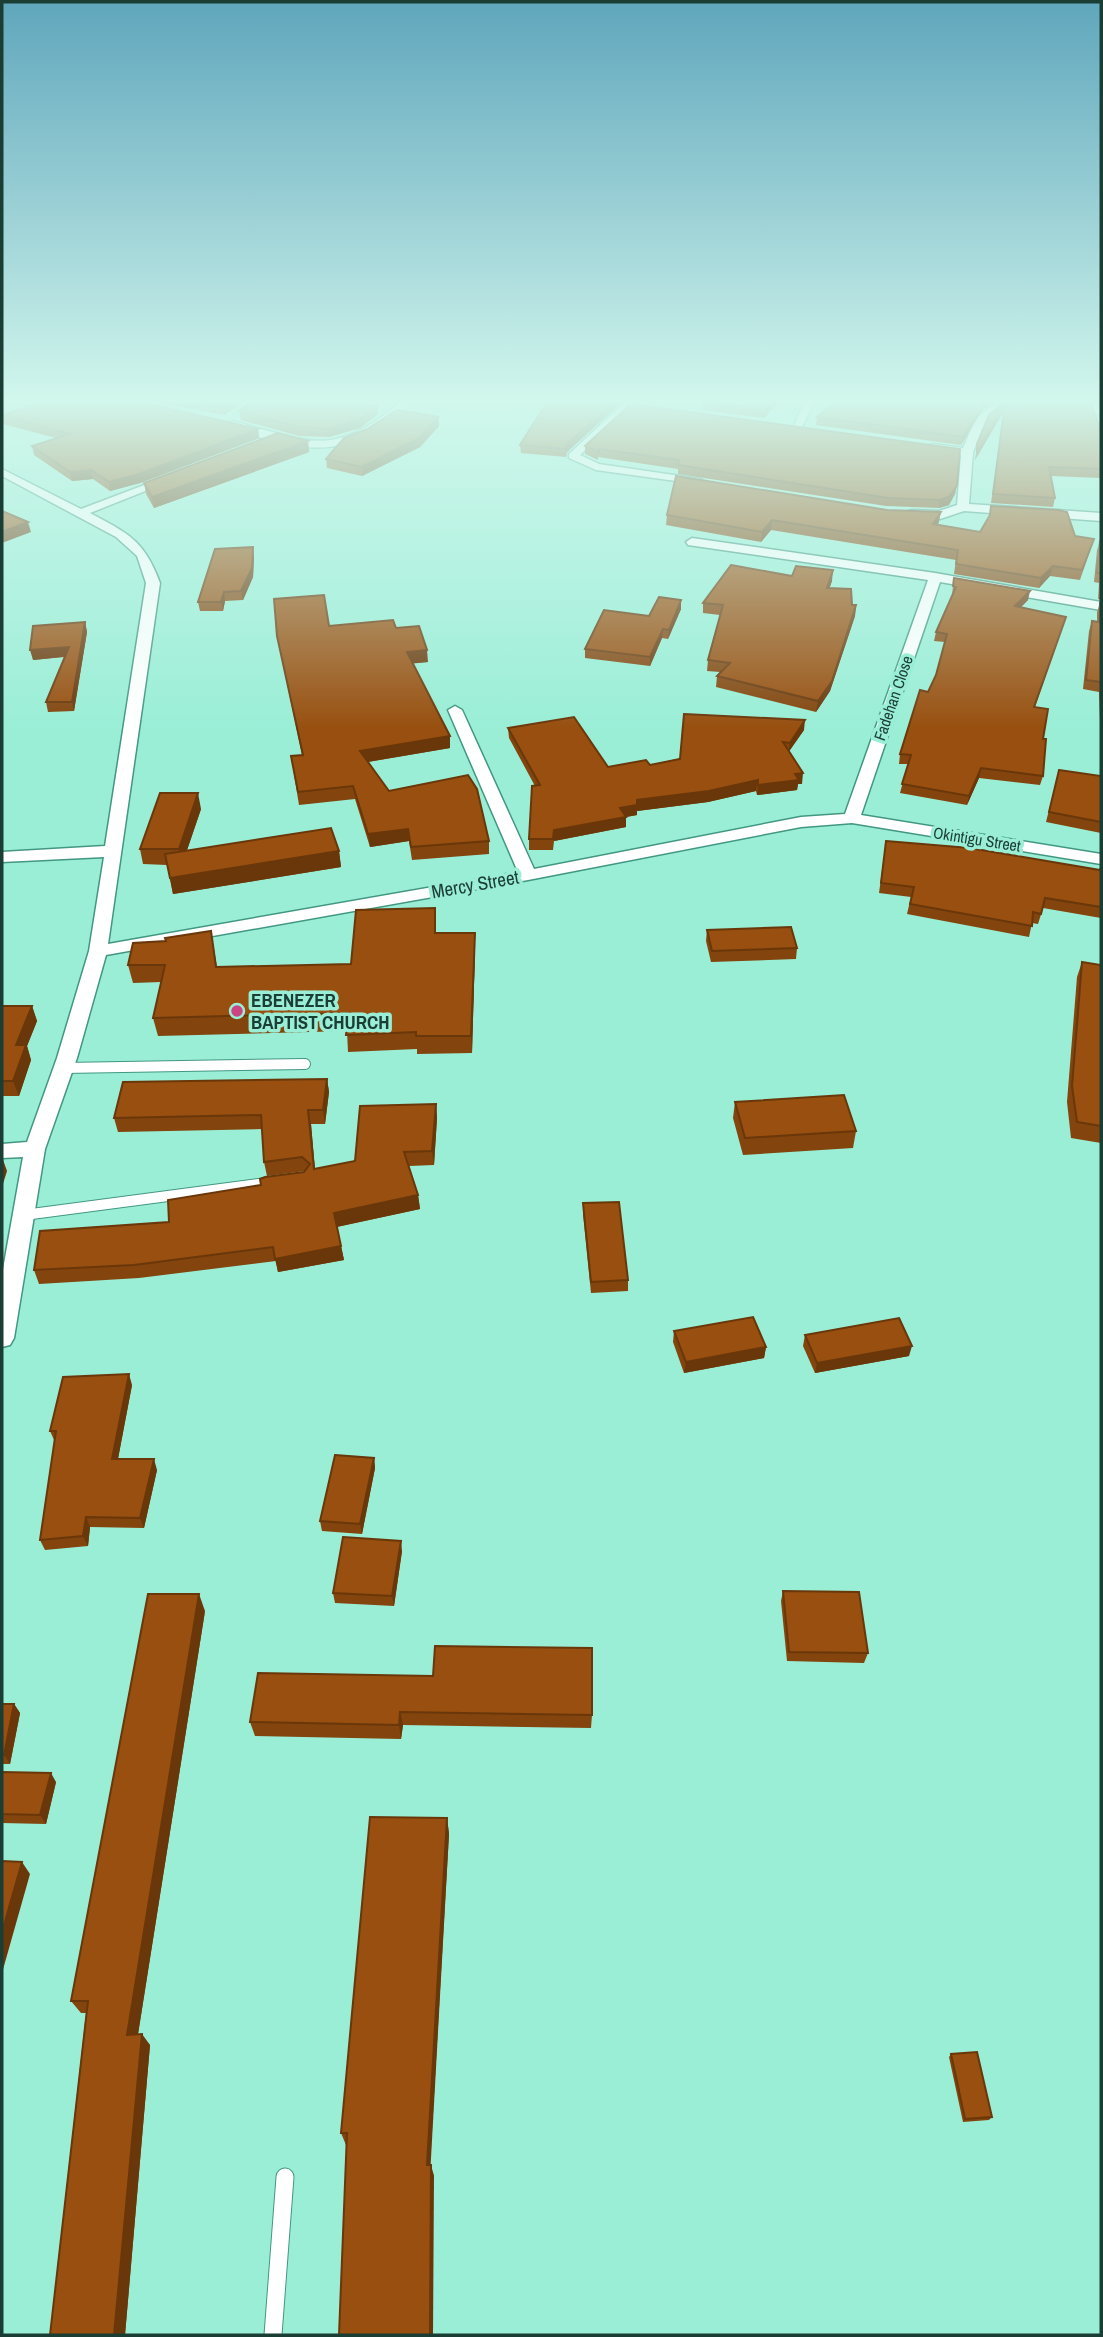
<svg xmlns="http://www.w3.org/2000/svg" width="1103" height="2337" font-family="'Archivo Narrow',sans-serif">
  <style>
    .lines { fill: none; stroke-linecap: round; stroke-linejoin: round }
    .lane-far1-casing { stroke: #429782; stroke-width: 12 }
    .lane-casing { stroke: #429782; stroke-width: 19 }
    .street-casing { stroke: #429782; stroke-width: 3 }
    .lane-far1 { stroke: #fff; stroke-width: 10 }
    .lane { stroke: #fff; stroke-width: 17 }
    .street { fill: #fff; fill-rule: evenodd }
    .wall { fill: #83440d }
    .shaded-wall { fill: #6a370a }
    .building { fill: #984f0f; stroke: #6a370a; stroke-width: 2 }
    .poi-dot { fill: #cb4484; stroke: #9aeed6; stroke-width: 2.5 }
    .labels { text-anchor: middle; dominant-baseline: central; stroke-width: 7; stroke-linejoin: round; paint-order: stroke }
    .far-street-label { font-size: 16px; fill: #1a3d34; stroke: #9aeed6 }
    .street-label { font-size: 19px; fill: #1a3d34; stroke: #9aeed6 }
    .poi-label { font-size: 19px; font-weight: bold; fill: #1a3d34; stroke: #9aeed6; text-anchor: start }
  </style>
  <rect width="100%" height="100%" fill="#9aeed6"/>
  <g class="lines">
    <g class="lane-far1-casing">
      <g id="lane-far1">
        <polyline points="64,1068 305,1064"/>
        <polyline points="24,1215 274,1182"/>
      </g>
    </g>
    <g class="lane-casing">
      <polyline id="lane" points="273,2335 285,2177"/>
    </g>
    <g class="street-casing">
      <g id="street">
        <path d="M401 402H412C370 449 320 457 262 438 251 434 236 431 227 424L232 421C310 441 331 460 401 402Z"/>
        <polygon points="625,402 636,402 580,455 599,464 701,479 707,483 705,485 596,470 569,458 569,454"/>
        <polygon points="804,402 814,402 801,429 793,429"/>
        <polygon points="997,402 1009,402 985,422 973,452 969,504 1101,513 1101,521 964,511 940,519 908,517 908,511 912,510 939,511 957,505 961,455 926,447 932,444 963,448 976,418"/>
        <polygon points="1077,402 1090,402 1101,409 1101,416"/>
        <path d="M2 469 81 509 168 476 178 478 90 513C129 534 144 540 160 583L108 944 518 872 448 710 455 706 462 710 534 869 801 817 845 814 928 580 688 545 686 542 692 538 935 573 1101 602V610L940 582 861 815 1101 854V864L852 823 801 827 528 880 106 955 77 1058 45 1149 14 1338 10 1345 2 1347V1275L23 1157 2 1158V1144L27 1142 57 1058 89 951 104 857 2 862V852L105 846 146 583 137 556 116 537 2 476Z"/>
      </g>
    </g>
    <use href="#lane-far1" class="lane-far1"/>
    <use href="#lane" class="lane"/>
    <use href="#street" class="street"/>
  </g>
  <g class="wall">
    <polygon points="153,402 243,402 224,415"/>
    <polygon points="547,402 622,402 567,452 566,457 521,453 520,445"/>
    <polygon points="703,402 779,402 764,418 703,410"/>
    <polygon points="1005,402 1101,431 1101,478 1051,476 1055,498 1053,507 991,503 1004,411 975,460 976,453 977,444"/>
    <polygon points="377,406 378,414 360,428 329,437 299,436 241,420 239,411"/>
    <polygon points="983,409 961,445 816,425 817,417"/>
    <polygon points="2,415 258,429 259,438 140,483 110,491 93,479 72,481 34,455 32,446 56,438 3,424"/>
    <polygon points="438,417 439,426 420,447 362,476 327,468 326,459"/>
    <polygon points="308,441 309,452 154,508 146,494 144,483"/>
    <polygon points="585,446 957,485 955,494 949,505 939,508 886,506 678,474 678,469 598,457 598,460 585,454"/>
    <polygon points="991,506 1075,536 1094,539 1080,580 1050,576 1039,588 954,574 956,560 771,530 761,542 666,525 667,515 939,522 937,525 980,532 989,517"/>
    <polygon points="1100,541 1101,541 1101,600 1098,599 1099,583 1094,582 1097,550"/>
    <polygon points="254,557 253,577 243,600 225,601 223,611 200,611 198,602"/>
    <polygon points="792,576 832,581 829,588 852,605 856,605 855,616 830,691 816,712 716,687 717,676 720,672 707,671 708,660 720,615 703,613 703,603"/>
    <polygon points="954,578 1028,600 1021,607 1063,626 1035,707 1043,739 1043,776 1040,785 979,778 967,805 900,793 908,764 899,764 900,754 936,675 945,642 934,641 936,632 952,595"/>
    <polygon points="681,600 681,609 668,639 662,638 650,666 585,658 585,649"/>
    <polygon points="1101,602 1101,720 1100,720 1099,692 1083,689 1089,631 1092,621 1097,622 1097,612 1100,603"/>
    <polygon points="85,622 87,632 74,711 48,712 46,702 64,657 33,660"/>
    <polygon points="329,626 396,628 428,662 413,663 450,748 368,762 389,791 489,841 489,854 412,860 409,841 370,847 355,799 299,805 291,756 302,755 277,636"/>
    <polygon points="508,728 608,767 650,765 804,730 789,751 802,784 798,784 797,790 757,795 756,791 708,802 637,811 637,815 626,817 626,827 554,841 553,850 529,850 529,839 535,786 509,738"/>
    <polygon points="1059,770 1101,776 1101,833 1046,822"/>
    <polygon points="201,809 187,850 339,851 341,867 173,894 167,865 143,864 140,849"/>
    <polygon points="886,841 1100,870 1101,867 1101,918 1043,908 1038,924 1032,923 1029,937 907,914 911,897 879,893"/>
    <polygon points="436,925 436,933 475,950 472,1053 417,1054 417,1049 348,1052 347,1031 158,1036 153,1018 161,982 133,983 128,965 166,941 211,931 217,967 351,964"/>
    <polygon points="707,930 797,948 796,959 711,962 706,941"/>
    <polygon points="1082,962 1101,965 1101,1143 1071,1138 1067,1102 1077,977"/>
    <polygon points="2,1006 32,1006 37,1021 27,1046 31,1060 19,1096 2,1096"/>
    <polygon points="327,1079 329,1092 325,1124 311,1124 315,1169 355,1161 436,1104 437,1118 434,1165 409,1166 418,1195 420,1209 337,1227 344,1260 278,1272 276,1261 139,1278 39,1284 34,1270 169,1222 261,1185 305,1171 267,1176 264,1162 262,1129 118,1132 114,1118"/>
    <polygon points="735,1102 856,1131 853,1148 743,1155 733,1118"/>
    <polygon points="583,1203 628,1280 628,1291 591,1293 583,1214"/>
    <polygon points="674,1331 766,1347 764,1358 684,1373 673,1342"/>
    <polygon points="805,1335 909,1356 815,1373 803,1346"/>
    <polygon points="132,1385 118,1459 157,1470 144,1528 90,1527 88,1546 45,1550 40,1540 55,1442 50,1431"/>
    <polygon points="374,1458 375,1468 362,1534 322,1531 320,1521"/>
    <polygon points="402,1551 394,1606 335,1603 333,1593"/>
    <polygon points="783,1591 868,1653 864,1663 787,1661 781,1601"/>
    <polygon points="205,1611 138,2034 150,2045 125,2335 50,2335 86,2013 81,2013 71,2001"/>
    <polygon points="433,1676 592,1715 591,1728 403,1725 401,1739 255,1736 250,1722"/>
    <polygon points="2,1704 14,1704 20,1713 10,1764 2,1764"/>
    <polygon points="2,1772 56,1782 46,1824 2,1823"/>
    <polygon points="447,1818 449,1834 430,2165 434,2176 346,2145 341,2133"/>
    <polygon points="951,2054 992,2117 989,2120 963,2122 949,2057"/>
  </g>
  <g class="shaded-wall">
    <polygon points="230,402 243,402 224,415 223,407"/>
    <polygon points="614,402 622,402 567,452 566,457 567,444"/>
    <polygon points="773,402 779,402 764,418 765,411"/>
    <polygon points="984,402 996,402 983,409 961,445 963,437"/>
    <polygon points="1005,403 1004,411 975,460 977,451"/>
    <polygon points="377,406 378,414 360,428 329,437 328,429"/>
    <polygon points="438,417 439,426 420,447 362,476 362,467"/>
    <polygon points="258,429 259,438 140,483 110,491 109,482"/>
    <polygon points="308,441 309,452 154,508 152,497"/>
    <polygon points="91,470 93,479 72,481 70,472"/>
    <polygon points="957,485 955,494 949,505 939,508 940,500"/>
    <polygon points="941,512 939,522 932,534 933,524"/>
    <polygon points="772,520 771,530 761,542 762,532"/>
    <polygon points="28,522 31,532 2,543 2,532"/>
    <polygon points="253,547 254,557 253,577 243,600 241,591"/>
    <polygon points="1053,566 1050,576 1039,588 1041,578"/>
    <polygon points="833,570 832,581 826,599 827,588"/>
    <polygon points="1030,591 1028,600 1013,615 1015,606"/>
    <polygon points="224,592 225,601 223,611 221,602"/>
    <polygon points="681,600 681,609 668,639 669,630"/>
    <polygon points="856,605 855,616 830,691 816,712 818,701"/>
    <polygon points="85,622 87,632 74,711 72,702"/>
    <polygon points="663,629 662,638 650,666 650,657"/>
    <polygon points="69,647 71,656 33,660 30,650"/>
    <polygon points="427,650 428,662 408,664 407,652"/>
    <polygon points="805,720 804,730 788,753 790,743"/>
    <polygon points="450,736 450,748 361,763 360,751"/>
    <polygon points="981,768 979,778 967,805 969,796"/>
    <polygon points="803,773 802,784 798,784 797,790 757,795 758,785 795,774"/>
    <polygon points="758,780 756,791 708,802 637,811 637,815 626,817 626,827 554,841 554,830 620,808 637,800"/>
    <polygon points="198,793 201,809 182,865 179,849"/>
    <polygon points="408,829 409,841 370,847 368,834"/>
    <polygon points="339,851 341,867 173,894 170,878"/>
    <polygon points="475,933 475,950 472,1053 471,1036"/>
    <polygon points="32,1006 37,1021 27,1046 31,1060 19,1096 13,1081 16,1045"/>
    <polygon points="327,1079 329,1092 325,1124 323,1110"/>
    <polygon points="436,1104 437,1118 434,1165 432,1151"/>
    <polygon points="308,1110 311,1124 316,1183 314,1169"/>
    <polygon points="2,1157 7,1171 2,1187"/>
    <polygon points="418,1195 420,1209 336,1227 334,1213"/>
    <polygon points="341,1246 344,1260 278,1272 275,1259"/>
    <polygon points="912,1346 909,1356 815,1373 817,1363"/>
    <polygon points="766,1347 764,1358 684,1373 686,1362"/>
    <polygon points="129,1374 132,1385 116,1469 112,1459"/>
    <polygon points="374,1458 375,1468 362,1534 360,1524"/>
    <polygon points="154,1459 157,1470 144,1528 140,1518"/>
    <polygon points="86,1517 90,1527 88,1546 83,1536"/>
    <polygon points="401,1541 402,1551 394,1606 392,1596"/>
    <polygon points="199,1594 205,1611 136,2047 127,2035"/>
    <polygon points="14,1704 20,1713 10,1764 4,1755"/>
    <polygon points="400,1712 403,1725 401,1739 399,1725"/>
    <polygon points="51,1773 56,1782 46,1824 40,1815"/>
    <polygon points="447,1818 449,1834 430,2176 427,2165"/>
    <polygon points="22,1862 30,1874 2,1973 2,1932"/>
    <polygon points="142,2034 150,2045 125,2335 114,2335"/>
    <polygon points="431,2165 434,2176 433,2335 430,2335"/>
  </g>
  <g class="building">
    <polygon points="44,402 140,402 258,429 139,474 109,482 91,470 70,472 32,446 70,434 2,415"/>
    <polygon points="197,402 230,402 223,407"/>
    <polygon points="251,402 356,402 377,406 359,419 328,429 298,427 239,411"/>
    <polygon points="547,402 614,402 567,444 566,449 520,445"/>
    <polygon points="703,402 773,402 765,411"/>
    <polygon points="836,402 984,402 963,437 817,417"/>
    <polygon points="1005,402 1088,402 1091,404 1101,431 1101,469 1049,467 1055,498 993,494 1005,403 977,451 977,444 989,415"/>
    <polygon points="631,404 960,449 957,485 950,496 940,500 888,498 678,465 679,460 598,449 599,452 585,446"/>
    <polygon points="397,410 438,417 419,438 362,467 326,459 344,438 367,429"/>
    <polygon points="278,433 308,441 152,497 144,483"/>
    <polygon points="676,476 887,510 941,512 933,524 980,532 990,515 991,506 1058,510 1067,512 1075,536 1094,539 1082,570 1053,566 1041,578 956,564 958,550 772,520 762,532 667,515"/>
    <polygon points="2,511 28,522 2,532"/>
    <polygon points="1100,541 1101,541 1101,590 1101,573 1097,573"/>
    <polygon points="253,547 252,568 241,591 224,592 221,602 198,602 215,549"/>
    <polygon points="731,565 792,576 796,566 833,570 827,588 851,589 852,605 856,605 832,681 818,701 717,676 730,663 708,660 723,605 703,603"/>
    <polygon points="954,578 1030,591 1015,606 1066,617 1034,707 1048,709 1043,739 1046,739 1043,776 981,768 969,796 902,784 911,755 900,754 920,690 928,692 936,675 947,634 936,632 956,587 953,586"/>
    <polygon points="324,595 329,626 393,620 396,628 419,626 427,650 407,652 450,736 360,751 389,791 468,775 477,789 489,841 411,847 408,829 368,834 353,786 298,792 291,756 303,755 277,636 274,599"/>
    <polygon points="659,597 681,600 669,630 663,629 650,657 585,649 604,610 649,616"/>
    <polygon points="1101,602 1101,682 1086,680 1092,621 1099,622 1100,603"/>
    <polygon points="85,622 72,702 46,702 69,647 30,650 33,626"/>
    <polygon points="684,714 805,720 790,743 783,742 803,773 795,774 799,780 758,785 758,780 709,791 637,800 637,805 620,808 626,817 554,830 553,839 529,839 532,786 540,785 508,728 574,717 608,767 646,760 650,765 680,759"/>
    <polygon points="1059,770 1101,776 1101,822 1049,812"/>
    <polygon points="160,793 198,793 179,849 140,849"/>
    <polygon points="331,828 339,851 170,878 165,854"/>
    <polygon points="886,841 970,848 1100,870 1101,867 1101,907 1045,898 1041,914 1033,912 1032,926 910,904 914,887 881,883"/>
    <polygon points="435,908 435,933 475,933 471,1036 416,1036 416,1032 346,1035 348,1013 153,1018 165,965 128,965 133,943 166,941 165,938 211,931 216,967 351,964 356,910"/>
    <polygon points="791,927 797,948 712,951 707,930"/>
    <polygon points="1082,962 1101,965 1101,1126 1077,1122 1072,1086"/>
    <polygon points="2,1006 32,1006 16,1045 26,1045 13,1081 2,1081"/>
    <polygon points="327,1079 323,1110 308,1110 314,1169 355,1161 360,1106 436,1104 432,1151 404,1152 418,1195 334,1213 341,1246 275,1259 273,1247 134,1265 34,1270 40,1231 169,1222 168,1200 261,1185 260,1179 265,1177 304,1172 310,1164 302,1157 264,1162 261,1115 114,1118 123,1082"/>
    <polygon points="844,1095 856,1131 745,1138 735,1102"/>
    <polygon points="619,1202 628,1280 591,1282 583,1203"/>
    <polygon points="753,1317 766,1347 686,1362 674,1331"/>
    <polygon points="899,1318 912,1346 817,1363 805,1335"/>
    <polygon points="129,1374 112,1459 154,1459 140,1518 86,1517 83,1536 40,1540 56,1431 50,1431 63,1377"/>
    <polygon points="335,1455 374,1458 360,1524 320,1521"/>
    <polygon points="343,1537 401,1541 392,1596 333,1593"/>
    <polygon points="783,1591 859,1592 868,1653 789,1652"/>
    <polygon points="148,1594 199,1594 127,2035 142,2034 114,2335 50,2335 88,2001 71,2001"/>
    <polygon points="435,1646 592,1648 592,1715 400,1712 399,1725 250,1722 258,1673 433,1676"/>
    <polygon points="2,1704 14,1704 4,1755 2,1755"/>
    <polygon points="2,1772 51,1773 40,1815 2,1814"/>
    <polygon points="370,1817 447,1818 427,2165 431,2165 430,2335 339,2335 347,2133 341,2133"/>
    <polygon points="2,1861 22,1862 2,1932"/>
    <polygon points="977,2052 992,2117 965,2119 951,2054"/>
  </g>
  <linearGradient id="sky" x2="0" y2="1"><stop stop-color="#5fa6bc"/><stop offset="0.55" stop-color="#d2f7ed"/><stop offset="1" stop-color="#d2f7ed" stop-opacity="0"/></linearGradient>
  <rect width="1103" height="729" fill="url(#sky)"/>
  <circle class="poi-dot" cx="237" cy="1011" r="7"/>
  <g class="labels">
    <g class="far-street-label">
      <text transform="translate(893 698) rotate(-71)">Fadehan Close</text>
      <text transform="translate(977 839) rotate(9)">Okintigu Street</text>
    </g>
    <g class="street-label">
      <text transform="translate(475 884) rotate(-10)">Mercy Street</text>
    </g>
    <g class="poi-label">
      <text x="251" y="1000">EBENEZER<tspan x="251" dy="22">BAPTIST CHURCH</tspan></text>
    </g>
  </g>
  <rect width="1103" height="2337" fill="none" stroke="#1a3d34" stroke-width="7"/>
</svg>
